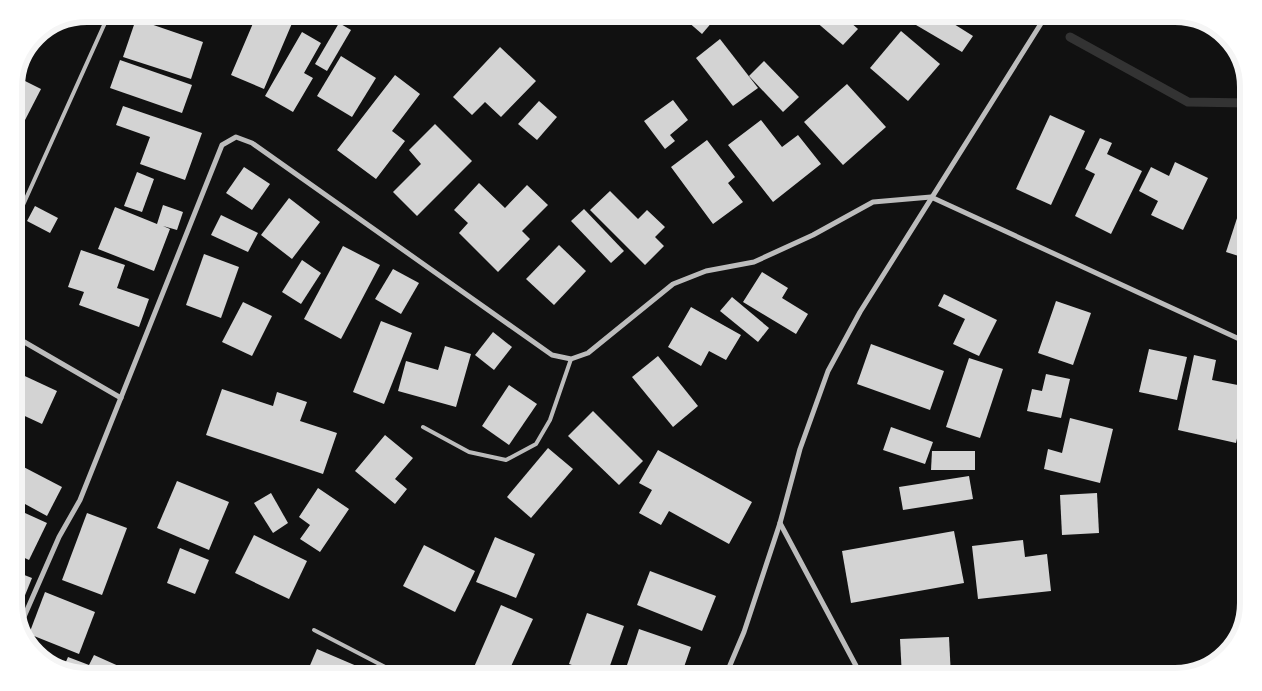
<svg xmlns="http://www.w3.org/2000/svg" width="1262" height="691" font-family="'Times New Roman',serif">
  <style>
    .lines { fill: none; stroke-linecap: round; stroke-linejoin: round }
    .stream { stroke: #333; stroke-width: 9 }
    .building { fill: #d3d3d3 }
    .service { stroke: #bcbcbc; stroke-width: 4 }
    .minor { stroke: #bcbcbc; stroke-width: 5 }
    .rim { fill: none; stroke: #f5f5f5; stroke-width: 6 }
  </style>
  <rect width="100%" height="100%" fill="#111"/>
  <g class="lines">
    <polyline class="stream" points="1070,37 1188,102 1248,103"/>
  </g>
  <g class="building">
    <polygon points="155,14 179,14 174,23"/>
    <polygon points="257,14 306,14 301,25 293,21 264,89 231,75"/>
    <polygon points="679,14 719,14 702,34"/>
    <polygon points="787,14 802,14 796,21"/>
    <polygon points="807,14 841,14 858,29 843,45"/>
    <polygon points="923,14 938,14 973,36 962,52 916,25"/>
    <polygon points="136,19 203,42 191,79 123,57"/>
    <polygon points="339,23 351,30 327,71 315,64"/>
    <polygon points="901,31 940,64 908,101 870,68"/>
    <polygon points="302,32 321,43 304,73 313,78 293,112 265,96"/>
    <polygon points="720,39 758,88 733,106 696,58"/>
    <polygon points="500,47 536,81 501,117 485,102 472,115 453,97"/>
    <polygon points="341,56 376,78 352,117 317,96"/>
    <polygon points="120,60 192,85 182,113 110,88"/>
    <polygon points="764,61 799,97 783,112 749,76"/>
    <polygon points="395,75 420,94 392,131 405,141 376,179 337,150"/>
    <polygon points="17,77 41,89 24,122 14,118 14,83"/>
    <polygon points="847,84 886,127 843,165 804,122"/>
    <polygon points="673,100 688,120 670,135 675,141 665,149 644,121"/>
    <polygon points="539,101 557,117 537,140 518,124"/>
    <polygon points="123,106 202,133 185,180 140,164 150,137 116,125"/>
    <polygon points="1050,115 1085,131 1051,205 1016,189"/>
    <polygon points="761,120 782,147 798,135 821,164 773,202 728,145"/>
    <polygon points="435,124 472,161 417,216 393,192 421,164 409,150"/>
    <polygon points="1100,138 1112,143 1107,154 1142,171 1111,234 1075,216 1095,174 1085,169"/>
    <polygon points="707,140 735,177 728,183 743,202 713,224 671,167"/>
    <polygon points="1175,162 1208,178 1183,230 1151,215 1158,201 1139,191 1151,167 1169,176"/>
    <polygon points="244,167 270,184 252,210 226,193"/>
    <polygon points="137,172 154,179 142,212 124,206"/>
    <polygon points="479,183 505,208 527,185 548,205 522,231 530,239 498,272 459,233 468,223 454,210"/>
    <polygon points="610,191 638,219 647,210 665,227 655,237 664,246 645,265 590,210"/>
    <polygon points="289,198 320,222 292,259 261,235"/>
    <polygon points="163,205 183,212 177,230 163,226 170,229 154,271 98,249 115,207 157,224"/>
    <polygon points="35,206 58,218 50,233 27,221"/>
    <polygon points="584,209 624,251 611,263 571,221"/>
    <polygon points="1239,212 1248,215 1248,259 1226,252"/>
    <polygon points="221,215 258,233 248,252 211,235"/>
    <polygon points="559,245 586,271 554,305 526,279"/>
    <polygon points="343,246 380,265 341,339 304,319"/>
    <polygon points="81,250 125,265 117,288 149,299 139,327 79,305 84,292 68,287"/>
    <polygon points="204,254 239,267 221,318 186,305"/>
    <polygon points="302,260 321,273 301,304 282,292"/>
    <polygon points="393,269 419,283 401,314 375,299"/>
    <polygon points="762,272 788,288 782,298 808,314 796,334 743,302"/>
    <polygon points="944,294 997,320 979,356 953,344 965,319 938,306"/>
    <polygon points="732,297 769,328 758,342 720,311"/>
    <polygon points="1056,301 1091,313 1073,365 1038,353"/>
    <polygon points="243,302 272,316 252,356 222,342"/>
    <polygon points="691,307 741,335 726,360 709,351 701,366 668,347"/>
    <polygon points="381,321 412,333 384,404 353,392"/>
    <polygon points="493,332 512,347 494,370 475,355"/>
    <polygon points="871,344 944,371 930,410 857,384"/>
    <polygon points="445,346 471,354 456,407 398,391 406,361 438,370"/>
    <polygon points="1149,349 1187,357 1177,400 1139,392"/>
    <polygon points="1194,355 1216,360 1212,380 1248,387 1236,443 1178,430"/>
    <polygon points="658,356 698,406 673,427 632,377"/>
    <polygon points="969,358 1003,369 980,438 946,427"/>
    <polygon points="14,371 57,391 42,424 14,411"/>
    <polygon points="1046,374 1070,379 1061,418 1027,411 1032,389 1042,391"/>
    <polygon points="509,385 537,404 509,445 482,426"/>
    <polygon points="222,389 273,406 277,392 307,402 300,421 337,433 323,474 206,435"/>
    <polygon points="593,411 643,461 619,485 568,436"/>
    <polygon points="1070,418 1113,429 1100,483 1044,469 1048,449 1062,453"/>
    <polygon points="891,427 933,442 925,464 883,450"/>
    <polygon points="385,435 413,458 395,479 407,489 395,504 355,471"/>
    <polygon points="548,448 573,469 531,518 507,497"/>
    <polygon points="658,450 752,502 729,544 669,511 661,525 639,513 652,490 639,483"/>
    <polygon points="932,451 975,451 975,470 931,470"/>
    <polygon points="14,462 62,487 47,516 14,498"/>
    <polygon points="969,476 973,499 903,510 899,487"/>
    <polygon points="177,481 229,502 209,550 157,528"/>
    <polygon points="318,488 349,509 320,552 300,539 310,525 299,517"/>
    <polygon points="271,493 288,523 273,533 254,503"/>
    <polygon points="1097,493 1099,533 1062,535 1060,495"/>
    <polygon points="14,508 47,523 29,560 14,553"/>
    <polygon points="87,513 127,528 102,595 62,580"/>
    <polygon points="954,531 964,583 851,603 842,551"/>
    <polygon points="254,535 307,561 289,599 235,573"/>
    <polygon points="495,537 535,554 516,598 476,582"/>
    <polygon points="1023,540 1025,557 1047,554 1051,591 978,599 972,546"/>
    <polygon points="424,545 475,571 455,612 403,586"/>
    <polygon points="180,548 209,560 195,594 167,583"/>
    <polygon points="14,571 32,578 19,610 14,608"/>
    <polygon points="650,571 716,596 702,631 637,605"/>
    <polygon points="45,592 95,612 79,654 29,634"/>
    <polygon points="501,605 533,619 506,677 498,677 474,667"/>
    <polygon points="587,613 624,626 606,677 569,664"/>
    <polygon points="639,629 691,647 684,667 697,672 695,677 662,677 627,665"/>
    <polygon points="949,637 951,677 902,677 900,639"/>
    <polygon points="317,649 366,670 363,677 305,677"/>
    <polygon points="94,655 132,672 130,677 87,677 62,671 68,657 89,665"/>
  </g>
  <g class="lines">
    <g class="service">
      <polyline points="14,225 109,14"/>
      <polyline points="423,427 469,452 506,460 536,444 550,420 571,359"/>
      <polyline points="314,630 389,669 446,677"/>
    </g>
    <g class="minor">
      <polyline points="14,336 121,398"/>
      <polyline points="780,523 862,677"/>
      <polyline points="20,626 59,537 80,500 222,145 236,137 252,143 552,355 571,359 588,353 673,284 706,271 754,262 813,235 873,202 931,197 1248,343"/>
      <polyline points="725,677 744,632 780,523 800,449 828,371 860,312 1047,14"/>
    </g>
  </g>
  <path d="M0 0H1262V691H0ZM87 22H1175A65 65 0 0 1 1240 87V603A65 65 0 0 1 1175 668H87A65 65 0 0 1 22 603V87A65 65 0 0 1 87 22Z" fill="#fff" fill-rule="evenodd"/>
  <path class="rim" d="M87 22H1175A65 65 0 0 1 1240 87V603A65 65 0 0 1 1175 668H87A65 65 0 0 1 22 603V87A65 65 0 0 1 87 22Z"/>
</svg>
